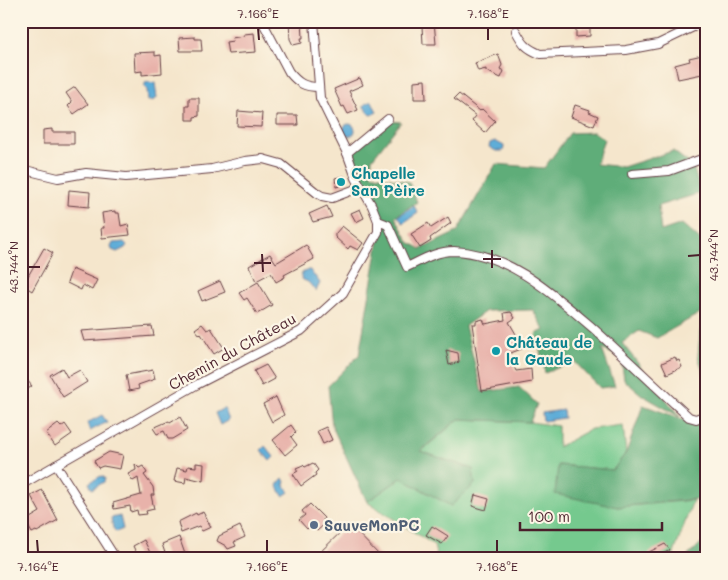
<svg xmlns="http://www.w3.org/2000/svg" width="728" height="580" font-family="Mali,sans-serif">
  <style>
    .green { fill: #74c98e; stroke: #5f745c }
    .forest { fill: #5fad79; stroke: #546652 }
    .water { fill: #5eadd8; stroke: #546682 }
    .building { fill: #e8b2aa }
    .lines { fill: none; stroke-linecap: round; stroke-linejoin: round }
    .street-casing { stroke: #643d43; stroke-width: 10 }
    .street { stroke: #fff; stroke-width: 8 }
    .ticks { fill: none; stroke: #4a1f2b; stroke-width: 2 }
    .culture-dot { fill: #0f9aa8; stroke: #fcf5e5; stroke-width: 2 }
    .service-dot { fill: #5c6f8a; stroke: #fcf5e5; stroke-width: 2 }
    .labels { text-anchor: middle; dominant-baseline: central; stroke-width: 4.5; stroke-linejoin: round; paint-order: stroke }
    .culture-label { font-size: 15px; font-weight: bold; fill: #0d838f; stroke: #fcf5e5; text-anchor: start }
    .street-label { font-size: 15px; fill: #4a1f2b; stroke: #fcf5e5 }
    .service-label { font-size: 15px; font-weight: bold; fill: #4e5e75; stroke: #fcf5e5; text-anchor: start }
    .neatline { fill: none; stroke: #4a1f2b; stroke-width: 2 }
    .ticks-label { font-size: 12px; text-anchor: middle; fill: #4a1f2b }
  </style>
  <rect width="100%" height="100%" fill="#fcf5e5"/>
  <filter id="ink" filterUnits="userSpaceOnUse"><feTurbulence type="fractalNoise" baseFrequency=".02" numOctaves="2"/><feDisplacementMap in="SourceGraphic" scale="10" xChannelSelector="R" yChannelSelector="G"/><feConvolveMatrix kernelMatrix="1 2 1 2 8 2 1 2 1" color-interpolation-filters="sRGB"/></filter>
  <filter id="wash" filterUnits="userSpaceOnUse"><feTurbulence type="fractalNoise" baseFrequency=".0096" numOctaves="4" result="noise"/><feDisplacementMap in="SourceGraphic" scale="20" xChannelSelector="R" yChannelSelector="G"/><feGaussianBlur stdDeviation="1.12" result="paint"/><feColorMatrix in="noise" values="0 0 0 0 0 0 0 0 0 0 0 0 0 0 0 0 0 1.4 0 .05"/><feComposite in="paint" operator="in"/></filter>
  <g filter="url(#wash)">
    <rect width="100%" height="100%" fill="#f5e6cc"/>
    <polygon class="green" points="459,419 530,422 558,426 558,447 591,429 623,425 626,453 613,470 558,465 617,507 693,500 672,559 437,559 434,545 367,502 401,478 451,506 420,452"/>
    <g class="forest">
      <polygon points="388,121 401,122 372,159 371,174 409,182 417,202 395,217 409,242 421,249 457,232 496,164 544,168 570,133 594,132 604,139 596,164 623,167 673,151 693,166 701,193 658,206 661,231 682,224 707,246 707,383 698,356 702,312 657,338 639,331 622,343 680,417 642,395 624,380 621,358 602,349 615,386 600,388 574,361 545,373 536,334 544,330 533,310 486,311 465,326 482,392 519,387 537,404 530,422 459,419 420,451 473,469 475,484 451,506 401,478 367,502 332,426 328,386 359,355 380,234 379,206 361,179 351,152"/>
      <polygon points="643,405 699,425 707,409 707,498 617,507 555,494 558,465 613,470 626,453"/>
      <polygon points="707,537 707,559 683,559 691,553"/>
    </g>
    <g class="water">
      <polygon points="146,82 155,83 157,98 155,100 148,101 147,90 144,86"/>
      <polygon points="372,101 377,112 371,115 364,107 365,104"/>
      <circle cx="349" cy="130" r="6"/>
      <polygon points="495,141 504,146 503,151 496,151 489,147 490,143"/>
      <polygon points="414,206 418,213 403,223 398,216"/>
      <polygon points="124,242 127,245 125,248 117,252 112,250 111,247 113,243"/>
      <polygon points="308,270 310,270 314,276 315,276 320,283 316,291 308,282 301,279 302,273"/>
      <polygon points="224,408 229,420 220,425 215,413"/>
      <polygon points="563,410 564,418 543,421 542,413"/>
      <polygon points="102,415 107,422 90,431 87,423"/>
      <polygon points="265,446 274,457 270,461 261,450"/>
      <polygon points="101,476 105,478 104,482 92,489 89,483"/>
      <polygon points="283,478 285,482 284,484 289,492 283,496 277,485"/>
      <polygon points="120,516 123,529 116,532 113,528 111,518"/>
    </g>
    <g id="blocks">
      <g class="building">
        <polygon points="289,21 302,21 303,38 301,38 302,43 293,45 290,39"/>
        <polygon points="425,21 434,21 436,44 423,44 422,26 425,26"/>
        <polygon points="576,28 590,28 590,36 576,37"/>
        <polygon points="254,33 256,52 228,54 226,42 233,41 232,38 244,36 244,34"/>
        <polygon points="195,37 195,39 201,39 202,51 180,51 179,38"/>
        <polygon points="155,52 155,56 161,55 162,73 142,75 142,71 135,72 134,53"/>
        <polygon points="498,54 502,65 500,69 504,71 501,78 486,71 486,69 478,71 475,63"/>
        <polygon points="707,54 707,73 678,79 675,65 690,61 689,58"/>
        <polygon points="360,78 363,85 349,91 358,110 348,114 344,106 342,107 334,89"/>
        <polygon points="425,80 426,99 414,99 414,81"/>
        <polygon points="75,87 88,104 74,114 68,106 72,102 66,93"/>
        <polygon points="459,94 480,111 482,109 495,121 485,133 472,121 476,116 454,99"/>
        <polygon points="189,98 199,98 199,116 194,117 194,120 186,120 186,106 189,106"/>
        <polygon points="575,105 590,110 589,112 598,116 594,126 571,117"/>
        <polygon points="238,111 262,113 261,127 237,126"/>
        <polygon points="277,115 297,115 298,125 277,125"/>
        <polygon points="52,129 52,132 74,132 74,144 43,144 43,130"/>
        <polygon points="344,176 347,179 346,184 336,187 335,178"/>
        <polygon points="69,190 90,192 89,207 68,205"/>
        <polygon points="327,206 332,217 313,222 309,214"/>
        <polygon points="360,209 364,218 356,222 351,213"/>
        <polygon points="115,211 115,213 119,213 121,226 128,224 130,235 102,238 101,228 104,228 102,213"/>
        <polygon points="448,217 451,223 430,238 431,241 420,248 411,234 428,223 431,228"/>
        <polygon points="342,226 363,243 358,250 350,246 348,249 335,237 335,234"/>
        <polygon points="306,245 314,259 284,275 285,277 276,282 271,273 256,281 249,266 270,254 276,263"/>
        <polygon points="44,248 53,253 32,291 23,285"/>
        <polygon points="72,269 97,280 92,290 83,285 81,290 67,283"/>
        <polygon points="220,281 225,292 202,301 198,291"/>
        <polygon points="258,282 272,305 257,314 247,298 244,300 239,293"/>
        <polygon points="511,312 515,318 509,322 524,348 508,354 516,371 531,369 532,382 482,391 472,324 476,324 476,321 483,319 485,324 505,320 504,313"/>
        <polygon points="202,324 207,330 211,328 224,348 214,354 201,334 200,335 195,329"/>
        <polygon points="152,326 154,336 84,341 81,331"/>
        <polygon points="446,350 458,353 459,362 449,365"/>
        <polygon points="675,357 677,361 679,360 682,367 667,374 662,363"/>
        <polygon points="266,365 275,379 262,386 254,371"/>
        <polygon points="62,368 67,377 80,370 87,382 63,397 50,375"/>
        <polygon points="153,370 155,379 138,385 139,389 129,391 126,375"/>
        <polygon points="21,373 32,386 21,394"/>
        <polygon points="276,397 284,415 272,422 263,404"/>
        <polygon points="180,417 187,430 172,439 168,439 164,431 157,434 153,428 169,421 170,423"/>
        <polygon points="58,424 61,427 65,424 72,434 55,446 46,433"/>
        <polygon points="291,425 296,432 291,437 297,445 285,455 273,440"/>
        <polygon points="326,427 332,440 323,444 317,431"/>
        <polygon points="109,452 123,455 120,469 103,466 98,468 94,461"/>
        <polygon points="196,463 204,464 203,481 186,477 185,483 174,481 177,468 187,470 188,466 196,467"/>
        <polygon points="313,463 318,470 315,473 316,475 301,486 293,474 298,471 296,468 303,465 305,467"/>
        <polygon points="135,464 139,468 143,466 147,473 144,475 153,487 154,495 151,495 154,509 146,511 147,514 138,515 137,510 131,512 130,506 114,509 113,503 141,495 138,478 133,481 128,474 136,470"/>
        <polygon points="42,490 58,520 37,532 36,531 32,533 25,521 40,512 31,496"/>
        <polygon points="475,495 489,499 486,510 472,506"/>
        <polygon points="310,504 324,518 323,520 326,523 317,531 312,525 307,529 299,520 305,515 302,511"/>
        <polygon points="203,512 211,527 202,531 199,526 181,533 178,522 196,513 197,515"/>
        <polygon points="349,524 383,559 313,559"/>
        <polygon points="240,526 245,537 234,542 236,546 228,549 226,546 217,541 219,536"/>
        <polygon points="432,526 448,536 442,544 426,535"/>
        <polygon points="179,537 185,554 173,559 167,559 162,544"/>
        <polygon points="144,540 153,559 139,559 133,546"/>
        <polygon points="665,544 670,550 653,559 649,552"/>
      </g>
    </g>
  </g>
  <g filter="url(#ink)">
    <use href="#blocks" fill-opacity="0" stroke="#643d43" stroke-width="1"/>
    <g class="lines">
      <g class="street-casing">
        <g id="street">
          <path d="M262 21 289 72C298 83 304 87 319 87"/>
          <path d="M516 31C523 44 526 48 540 54L626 50 658 44 706 21"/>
          <polyline points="347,153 388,119"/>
          <polyline points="21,169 58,178 86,173 126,177 212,169 245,161 263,159 281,164 317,193 322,196 332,198 361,187"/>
          <polyline points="632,174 669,171 707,157"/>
          <path d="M378 221 388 225 407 267C422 260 436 251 454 251 509 253 554 295 594 329 626 358 657 388 689 417L696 419 701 417"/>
          <polyline points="56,465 116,559"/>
          <polyline points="21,485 196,385 301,331 343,293 378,232 378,221 372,206 356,178 347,153 320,98 314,21"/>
        </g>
      </g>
      <use href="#street" class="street"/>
    </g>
  </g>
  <path class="ticks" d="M258 28 259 40M488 28V40M492 250V268M262 254 263 272M688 256 700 255M483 259H501M254 263H271M28 267H40M37 540 38 552M267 540V552M497 540V552"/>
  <g class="culture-dot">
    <circle cx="341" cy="182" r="5"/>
    <circle cx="496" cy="351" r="5"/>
  </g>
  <circle class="service-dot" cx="314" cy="525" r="5"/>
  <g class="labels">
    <g class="culture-label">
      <text x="351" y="173">Chapelle<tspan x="351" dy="17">San Pèire</tspan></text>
      <text x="506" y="342">Château de<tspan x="506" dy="17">la Gaude</tspan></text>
    </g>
    <g class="street-label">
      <text transform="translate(232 351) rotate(-29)">Chemin du Château</text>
    </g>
    <g class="service-label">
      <text x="324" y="525">SauveMonPC</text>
    </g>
  </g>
  <rect width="728" height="580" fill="none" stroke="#fcf5e5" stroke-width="55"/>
  <path d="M520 522v8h142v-8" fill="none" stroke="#4a1f2b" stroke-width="2.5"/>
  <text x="528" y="522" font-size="15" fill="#4a1f2b" stroke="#fcf5e5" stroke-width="4" paint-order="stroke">100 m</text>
  <rect x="28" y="28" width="672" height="524" class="neatline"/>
  <g class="ticks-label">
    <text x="258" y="18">7.166°E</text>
    <text x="488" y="18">7.168°E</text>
    <text transform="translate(714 255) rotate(-90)" y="4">43.744°N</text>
    <text transform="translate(14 267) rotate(-90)" y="4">43.744°N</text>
    <text x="38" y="571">7.164°E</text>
    <text x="267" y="571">7.166°E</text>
    <text x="497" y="571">7.168°E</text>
  </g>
</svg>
